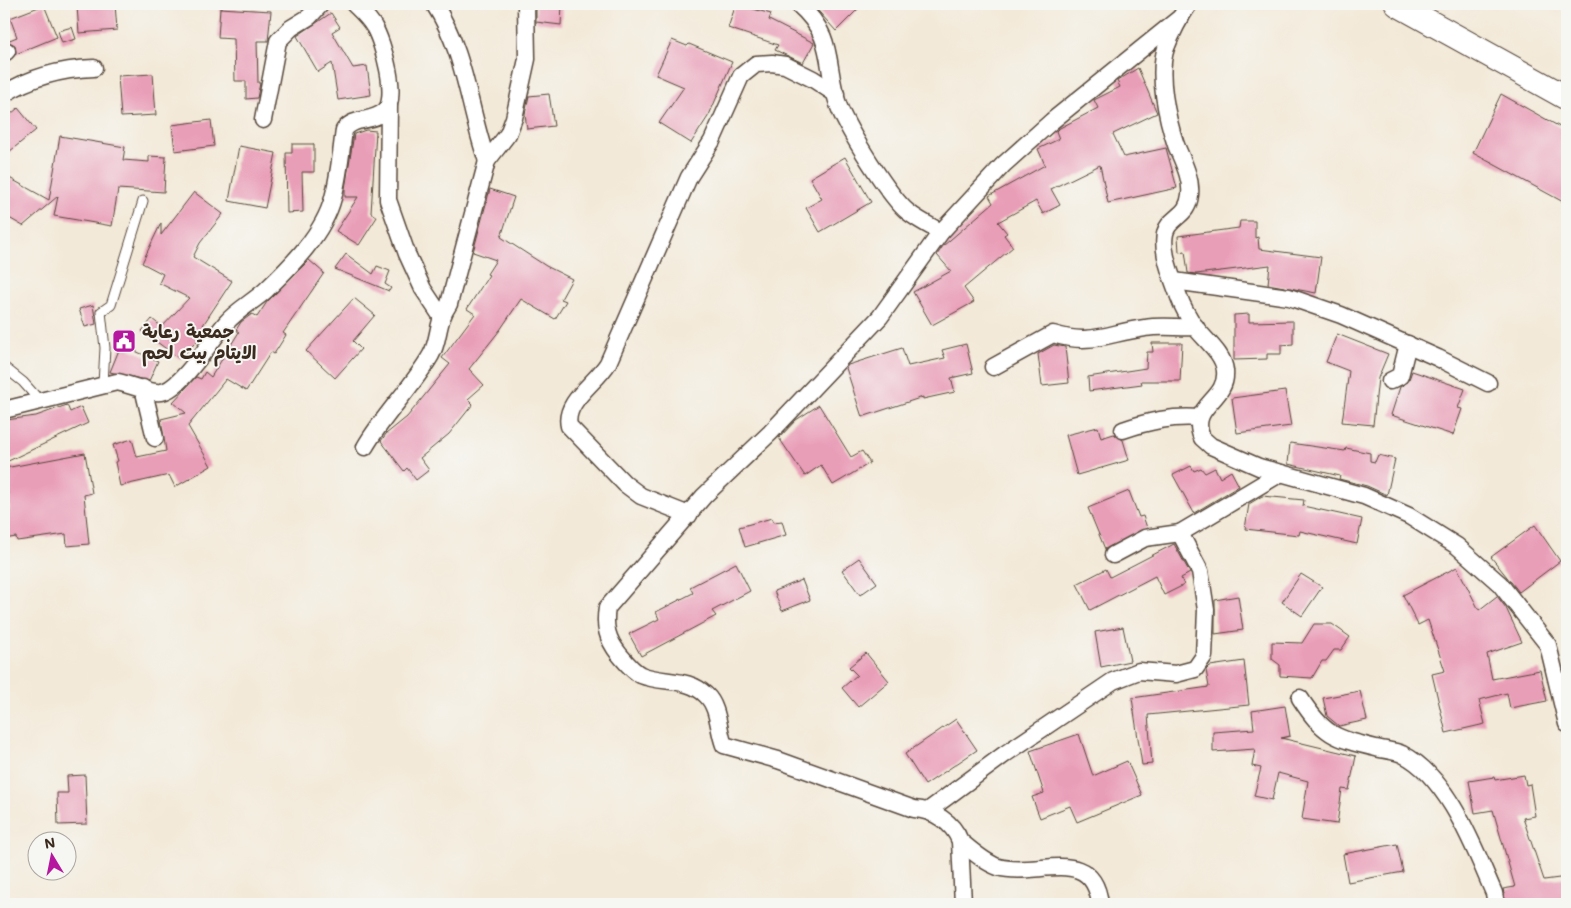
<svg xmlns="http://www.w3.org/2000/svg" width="1571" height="908" font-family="Mali,'Playpen Sans Arabic',sans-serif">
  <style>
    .building { fill: #e99eb8 }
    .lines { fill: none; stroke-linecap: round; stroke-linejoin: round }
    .lane-casing { stroke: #57473a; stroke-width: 11 }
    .street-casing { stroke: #57473a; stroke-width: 19 }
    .secondary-casing { stroke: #57473a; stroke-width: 26 }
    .lane { stroke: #fff; stroke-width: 9 }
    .street { stroke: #fff; stroke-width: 16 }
    .secondary { stroke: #fff; stroke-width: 24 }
    .labels { text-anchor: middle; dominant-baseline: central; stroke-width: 4; stroke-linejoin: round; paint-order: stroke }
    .poi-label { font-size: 18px; font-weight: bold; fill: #3b2a1e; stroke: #f6f6f2; text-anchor: start }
  </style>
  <rect width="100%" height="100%" fill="#f6f6f2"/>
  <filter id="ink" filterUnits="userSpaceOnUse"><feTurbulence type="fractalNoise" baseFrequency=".02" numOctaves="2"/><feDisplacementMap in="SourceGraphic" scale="10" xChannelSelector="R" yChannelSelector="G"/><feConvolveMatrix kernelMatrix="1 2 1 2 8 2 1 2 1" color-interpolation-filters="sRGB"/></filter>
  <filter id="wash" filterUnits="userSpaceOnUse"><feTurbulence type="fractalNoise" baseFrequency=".0096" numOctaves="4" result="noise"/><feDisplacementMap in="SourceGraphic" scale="20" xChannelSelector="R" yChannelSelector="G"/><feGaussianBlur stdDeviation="1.12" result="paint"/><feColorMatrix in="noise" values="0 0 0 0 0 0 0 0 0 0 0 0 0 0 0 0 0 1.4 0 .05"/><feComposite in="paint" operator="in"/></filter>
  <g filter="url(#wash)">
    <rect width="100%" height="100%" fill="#f3e9d8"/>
    <g id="blocks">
      <g class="building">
        <polygon points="115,4 117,30 79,33 77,6"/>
        <polygon points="536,4 562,4 561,25 536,22"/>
        <polygon points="736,4 771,14 769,20 814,43 803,63 775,50 778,45 728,28"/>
        <polygon points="812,4 863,4 836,31"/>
        <polygon points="44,5 57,37 16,54 15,45 7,41 17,37 10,18"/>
        <polygon points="220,8 271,11 268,41 257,41 258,83 260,83 257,98 246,99 246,81 235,81 234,39 218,38"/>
        <polygon points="331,13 340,27 332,32 353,68 367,66 371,95 338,100 332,63 318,72 297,36"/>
        <polygon points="72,27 76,39 62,43 58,31"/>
        <polygon points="672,40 687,46 689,44 732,62 709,115 691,143 659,123 684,87 656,75"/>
        <polygon points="1138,68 1157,113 1113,134 1124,157 1166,148 1177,188 1108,203 1100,165 1051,189 1060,205 1043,214 1036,201 998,222 1007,233 1004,235 1013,247 964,288 974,302 932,325 913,292 951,271 937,255 943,246 993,203 989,196 1045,165 1038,149 1059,139 1056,131 1058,129 1098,108 1094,100 1120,87 1117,81"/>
        <polygon points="153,74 156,115 121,117 118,76"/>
        <polygon points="549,94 554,126 527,129 525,114 529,96"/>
        <polygon points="1501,94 1567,131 1567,204 1473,153"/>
        <polygon points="18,108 36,130 4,156 4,120"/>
        <polygon points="211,120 214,146 175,151 172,125"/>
        <polygon points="366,130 376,131 371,213 377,217 359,245 336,231 358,197 345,197 345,189 354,134"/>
        <polygon points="60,136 125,147 123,160 149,162 149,156 166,157 164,192 118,189 112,226 54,216 58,196 23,226 4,215 4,175 49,200"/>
        <polygon points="292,144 314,144 314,172 302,172 303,212 287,213 286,153 292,153"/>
        <polygon points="239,146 276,153 265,208 229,201"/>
        <polygon points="845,157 871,202 820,232 806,208 822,199 810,178"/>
        <polygon points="490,189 514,197 501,237 546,266 572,279 561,299 566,301 555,319 521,299 500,330 469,369 484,385 468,399 473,404 449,434 420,458 429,470 416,480 407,468 404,471 381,441 386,434 407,417 450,364 442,358 475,314 467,309 489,275 487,274 496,260 473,252"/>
        <polygon points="194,192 223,214 200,243 193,257 232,281 203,325 208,329 180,359 142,331 152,319 162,327 189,298 159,283 163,274 142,263 161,223 161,235"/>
        <polygon points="1240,221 1255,221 1255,238 1258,237 1259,249 1321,257 1316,293 1268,284 1270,265 1196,274 1188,273 1185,251 1179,252 1178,236 1239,228"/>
        <polygon points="346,254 373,274 377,266 390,271 385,284 391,288 389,291 335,269"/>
        <polygon points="309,260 324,273 283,333 286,335 274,354 271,352 246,391 226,379 188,426 211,466 175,487 169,475 120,486 115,462 118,461 113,445 132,439 137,457 166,451 161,419 186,413 173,402 196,377 201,379 205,372 211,377 239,332 236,330 241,322 252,314 257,317 267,302"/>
        <polygon points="354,298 375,315 353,341 361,349 335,378 306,351"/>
        <polygon points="93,305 96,324 85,327 79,309"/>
        <polygon points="1249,314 1249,322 1293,321 1293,344 1281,345 1281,354 1267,354 1267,359 1234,360 1234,315"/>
        <polygon points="1337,334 1388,354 1378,378 1373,425 1342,422 1349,371 1326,362"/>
        <polygon points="1152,343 1182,343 1180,381 1141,381 1142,384 1089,391 1088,377 1146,368 1147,352 1153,352"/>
        <polygon points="966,344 973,373 951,378 955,392 923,399 923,397 862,417 846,368 848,365 902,348 908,366 945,358 942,350"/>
        <polygon points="121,345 158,361 149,381 110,372"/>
        <polygon points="1054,345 1065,347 1069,383 1042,386 1038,354"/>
        <polygon points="1412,371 1465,389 1458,408 1462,409 1453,435 1391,415 1400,387 1408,382"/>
        <polygon points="1285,391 1291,426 1237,433 1232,398"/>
        <polygon points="67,405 70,412 81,407 88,423 4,463 4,426 6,425 6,420 36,416"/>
        <polygon points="819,405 851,457 862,451 870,463 833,485 821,465 805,476 779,438 796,420"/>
        <polygon points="1098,427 1101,438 1114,434 1123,440 1129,460 1077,475 1066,435"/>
        <polygon points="1290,443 1345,451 1346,448 1370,453 1370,461 1375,462 1378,455 1395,459 1387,495 1367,486 1339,479 1340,476 1288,464"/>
        <polygon points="85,453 92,493 84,495 89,544 67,546 66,534 17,541 16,537 4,539 4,515 10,513 5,468"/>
        <polygon points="1191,466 1194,471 1201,468 1205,473 1215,468 1220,478 1231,471 1239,486 1194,513 1173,475"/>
        <polygon points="1129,491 1139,517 1143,516 1147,528 1105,549 1088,508"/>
        <polygon points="1262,496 1304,500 1303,506 1362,519 1357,544 1300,531 1299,535 1245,529 1249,504"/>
        <polygon points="772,518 774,522 782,521 786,535 745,547 739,527"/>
        <polygon points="1535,525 1560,561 1519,592 1491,557"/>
        <polygon points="1174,544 1190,573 1181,578 1184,585 1164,595 1155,576 1090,610 1077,584 1106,569 1110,577"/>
        <polygon points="859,558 877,583 860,595 842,570"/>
        <polygon points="736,563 750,591 712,611 716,616 641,656 629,634 659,619 656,612 693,593 690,587"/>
        <polygon points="1457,567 1479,610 1497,596 1506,608 1522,642 1487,654 1492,679 1540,670 1547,701 1510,708 1507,693 1479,700 1485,724 1446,733 1432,674 1445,671 1428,620 1418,625 1403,595"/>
        <polygon points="1301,574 1322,587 1302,616 1282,602"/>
        <polygon points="802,580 810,600 782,611 774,591"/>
        <polygon points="1238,596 1243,630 1215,634 1215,600"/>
        <polygon points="1314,624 1332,624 1350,637 1341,650 1334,650 1326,661 1322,661 1312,678 1280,676 1280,665 1272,659 1272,642 1302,643"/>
        <polygon points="1123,627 1130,661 1101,667 1095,632"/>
        <polygon points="866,653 889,681 858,707 842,688 857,675 849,667"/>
        <polygon points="1244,661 1249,705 1148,715 1152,764 1142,765 1132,698 1209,687 1206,670 1210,666"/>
        <polygon points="1360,691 1367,720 1339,726 1327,716 1323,698"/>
        <polygon points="1285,706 1290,736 1281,738 1356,756 1349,790 1342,789 1337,824 1302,819 1308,781 1278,773 1272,800 1254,796 1261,768 1252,766 1255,749 1213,752 1213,732 1254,729 1252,711"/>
        <polygon points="956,719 977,750 925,785 905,754"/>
        <polygon points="1079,734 1093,776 1127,761 1142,795 1077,822 1070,806 1040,818 1032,797 1044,793 1030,751"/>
        <polygon points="85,775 87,824 58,825 57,793 68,793 67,776"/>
        <polygon points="1524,775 1526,785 1530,784 1535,816 1523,818 1544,880 1567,877 1567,904 1506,904 1503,889 1515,887 1493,810 1475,813 1469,781 1494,777 1495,780"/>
        <polygon points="1397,844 1403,872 1348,882 1343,854"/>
      </g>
    </g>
  </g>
  <g filter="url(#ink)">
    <use href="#blocks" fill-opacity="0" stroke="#57473a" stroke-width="1"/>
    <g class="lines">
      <g class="lane-casing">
        <g id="lane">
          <polyline points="4,367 23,382 40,401"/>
          <polyline points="103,384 105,348 101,312 111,305 143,201"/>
        </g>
      </g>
      <g class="street-casing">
        <g id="street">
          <path d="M434 4C466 53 468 107 487 161"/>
          <path d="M798 4C837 38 824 66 839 107 848 130 890 198 908 212 918 220 930 226 941 232"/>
          <path d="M1189 4C1180 17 1172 32 1166 48 1157 74 1167 119 1176 145 1182 160 1192 178 1190 195 1188 213 1178 214 1169 225 1156 241 1173 280 1179 297 1183 308 1189 318 1195 327 1205 340 1224 354 1225 371 1228 401 1188 405 1202 438L1211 446 1259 467 1364 496 1409 516 1457 546 1500 584 1548 645 1567 724"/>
          <polyline points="4,53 7,51"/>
          <path d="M4 94C31 77 62 69 94 68"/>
          <polyline points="389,105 388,200 407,254 423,289 441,316"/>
          <polyline points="263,120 278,41 291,28 309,17 321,4"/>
          <polyline points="1174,281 1289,297 1341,315 1438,358 1488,383"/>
          <path d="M993 367 1053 334C1092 346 1107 333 1145 328 1161 325 1179 328 1196 327"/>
          <polyline points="1390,381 1400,376 1408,344"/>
          <polyline points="143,388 155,438"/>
          <path d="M4 410 117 382C130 384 154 396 165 391 183 385 212 339 226 323 237 310 253 302 266 290 292 265 324 233 333 198 339 176 341 153 344 130 354 116 372 123 385 111 399 98 383 42 374 27 369 18 361 11 354 4"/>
          <path d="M1123 430C1149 421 1172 416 1199 418"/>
          <path d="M365 447C384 414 412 388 431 355 440 339 436 323 449 304L487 161 508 134 514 118 527 59 526 4"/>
          <path d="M689 515 641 496 625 484 569 426C563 402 597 382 608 363L689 177 712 141 741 76 756 64 772 63 785 65 813 79 836 94"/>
          <polyline points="1113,555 1145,538 1180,533"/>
          <path d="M1300 698C1324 735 1334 738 1376 748 1384 750 1395 751 1402 754 1448 776 1475 850 1494 893L1496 904"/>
          <polyline points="929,810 1005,754 1113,681 1139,671 1176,674 1195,669 1204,656 1206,610 1200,571 1180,533 1281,473"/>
          <path d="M960 841C971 850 984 862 998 867 1037 878 1093 844 1100 904"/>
          <path d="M963 904 960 841C953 822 933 810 914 809L778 760 724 745C718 730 719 707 706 695 688 677 663 684 641 675 632 671 625 661 619 654 607 639 604 626 607 608L704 496 770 433 880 317 941 232 1003 165 1052 121 1181 17"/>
        </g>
      </g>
      <g class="secondary-casing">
        <polyline id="secondary" points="1397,4 1567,98"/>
      </g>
      <use href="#lane" class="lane"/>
      <use href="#street" class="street"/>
      <use href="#secondary" class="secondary"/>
    </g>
  </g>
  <defs>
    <g id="civic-square" transform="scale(1.25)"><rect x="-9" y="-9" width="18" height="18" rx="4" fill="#b5179e" stroke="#f6f6f2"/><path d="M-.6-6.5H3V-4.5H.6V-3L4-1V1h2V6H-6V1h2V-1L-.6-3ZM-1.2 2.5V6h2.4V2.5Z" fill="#fff"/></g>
  </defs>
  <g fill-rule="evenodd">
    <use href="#civic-square" x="124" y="341"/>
  </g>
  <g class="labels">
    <g class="poi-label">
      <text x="142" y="331">جمعية رعاية<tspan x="142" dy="21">الايتام بيت لحم</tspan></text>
    </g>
  </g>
  <rect width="1571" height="908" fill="none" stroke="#f6f6f2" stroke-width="20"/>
  <g transform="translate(52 856) rotate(350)"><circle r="24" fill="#f6f6f2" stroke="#aba49d"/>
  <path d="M0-4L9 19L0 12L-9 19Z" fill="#b5179e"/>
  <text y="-8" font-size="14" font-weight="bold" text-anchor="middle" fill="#3b2a1e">N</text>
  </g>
</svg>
